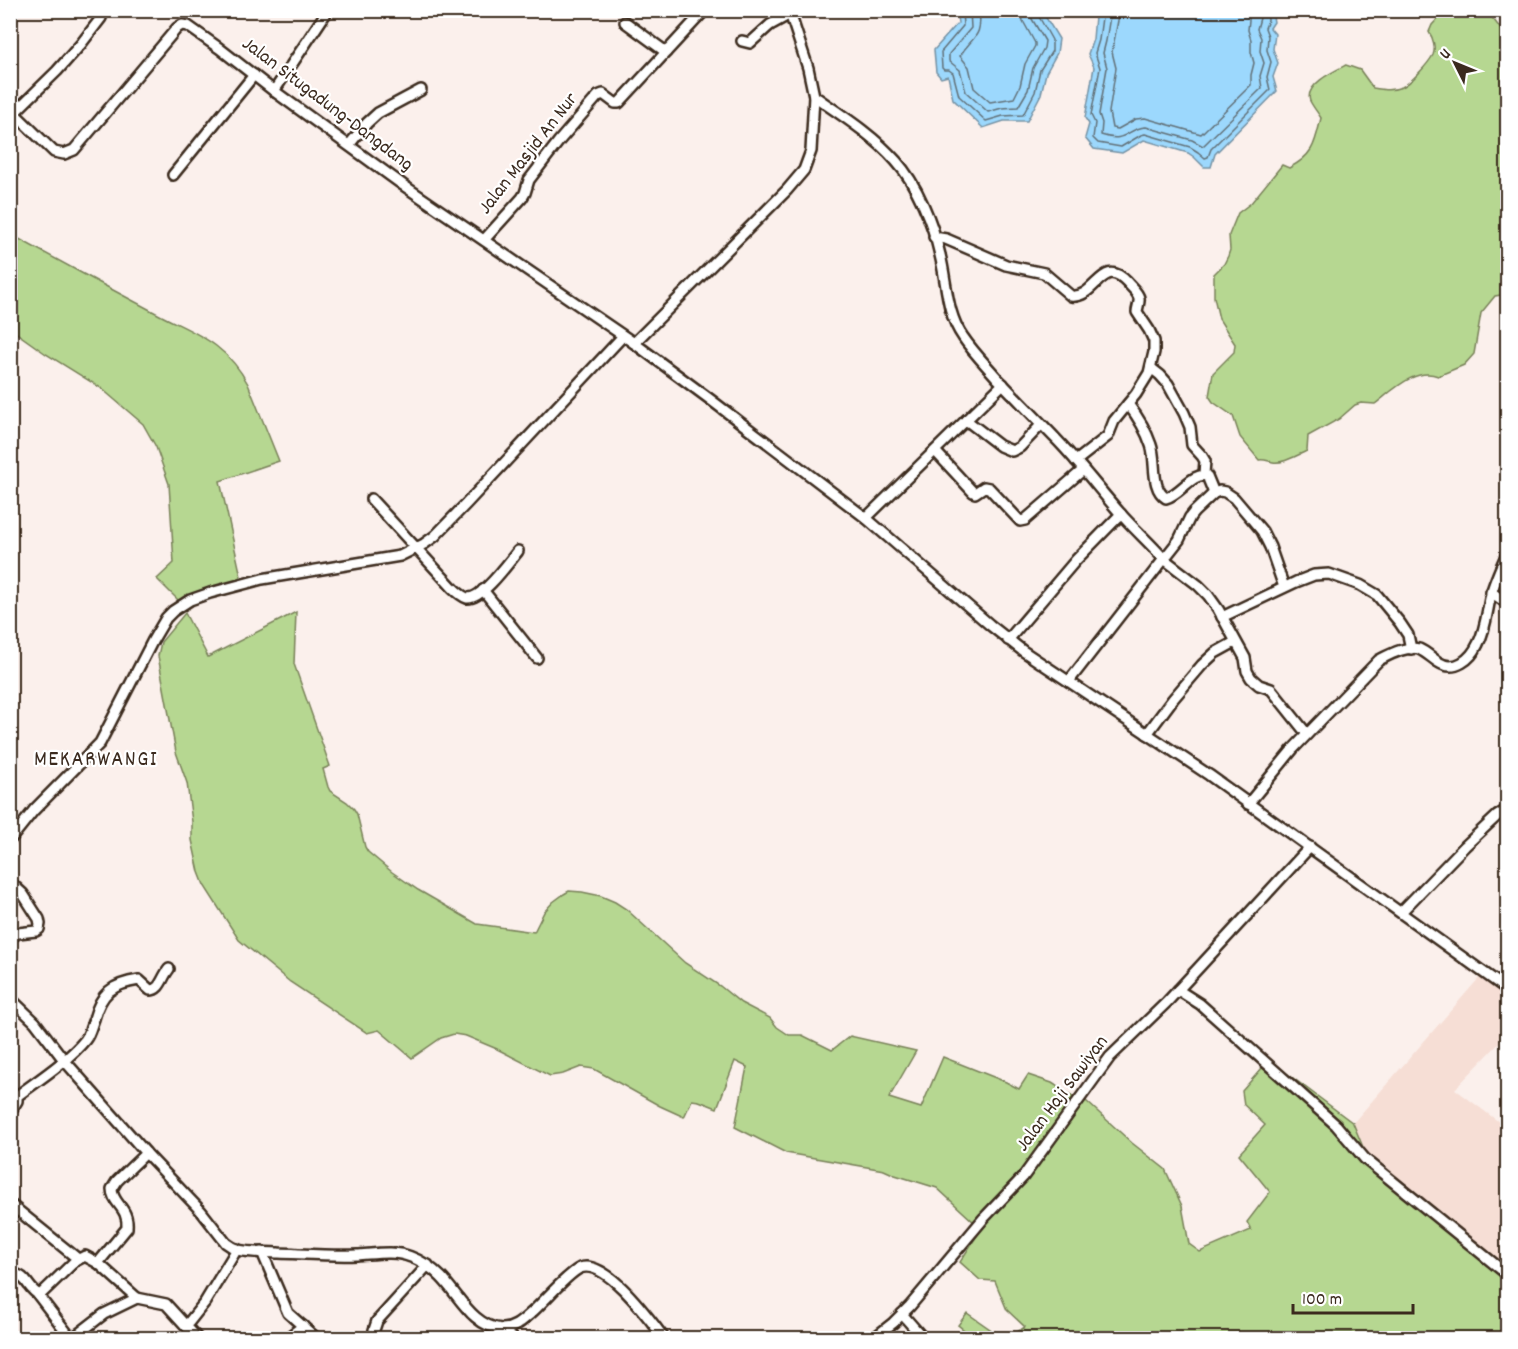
<svg xmlns="http://www.w3.org/2000/svg" width="1518" height="1349" font-family="Dekko,sans-serif">
  <style>
    .built { fill: #f6ded5 }
    .green { fill: #b6d791; stroke: #788058; stroke-width: 1.5 }
    .water { fill: #9cd8fd; stroke: #7592a4; stroke-width: 1.5 }
    .lines { fill: none; stroke-linecap: round; stroke-linejoin: round }
    .shore { stroke: #627077; stroke-width: 1.5 }
    .minor-casing { stroke: #3b2a1e; stroke-width: 14 }
    .minor { stroke: #fff; stroke-width: 9 }
    .labels { text-anchor: middle; dominant-baseline: central; stroke-width: 4.5; stroke-linejoin: round; paint-order: stroke }
    .street-label { font-size: 20px; fill: #3b2a1e; stroke: #fff }
    .quarter-label { font-size: 22px; letter-spacing: 1.5px; fill: #3b2a1e; stroke: #fff }
  </style>
  <rect width="100%" height="100%" fill="#fbf0ec"/>
  <filter id="ink" filterUnits="userSpaceOnUse"><feTurbulence type="fractalNoise" baseFrequency=".0167" numOctaves="2"/><feDisplacementMap in="SourceGraphic" scale="12" xChannelSelector="R" yChannelSelector="G"/><feConvolveMatrix kernelMatrix="1 2 1 2 8 2 1 2 1" color-interpolation-filters="sRGB"/></filter>
  <g filter="url(#ink)">
    <polygon class="built" points="1480,977 1507,997 1507,1035 1455,1089 1507,1128 1507,1268 1365,1152 1353,1123"/>
    <g class="green">
      <path d="M1445 11H1487L1507 37V294L1495 296 1481 313 1474 354 1464 365 1438 376C1415 367 1392 391 1375 404L1361 403 1355 405 1339 419 1308 436 1307 451C1297 455 1283 464 1273 462 1267 461 1265 459 1259 460L1240 437 1233 416 1213 402 1209 396 1213 373 1234 352 1235 344 1219 319 1214 297V274L1224 264 1228 256 1230 250 1229 235 1238 213 1251 203 1282 165 1289 168C1314 155 1315 143 1321 118 1318 113 1313 107 1310 101 1304 85 1334 71 1346 65L1360 70 1373 88C1384 90 1392 91 1402 87 1411 83 1428 64 1433 55 1436 48 1433 38 1429 32L1432 25Z"/>
      <path d="M10 234C59 261 107 287 156 313 176 324 198 332 216 346 229 356 240 369 248 384L279 461 220 481 242 581 180 602 157 579 174 563 169 484 156 447 143 424 101 388 46 354 11 329Z"/>
      <polygon points="296,612 294,664 330,766 323,769 328,787 330,791 347,802 354,809 357,814 365,847 368,852 392,872 418,890 477,924 534,932 544,912 553,902 564,894 569,891 582,892 601,896 615,902 626,909 685,963 720,986 741,1003 770,1018 777,1027 789,1035 802,1035 832,1050 850,1036 916,1051 889,1098 921,1108 943,1057 1006,1082 1019,1089 1028,1075 1052,1083 1077,1099 1016,1185 975,1223 937,1188 895,1175 884,1170 786,1153 735,1127 747,1067 735,1061 717,1108 699,1101 692,1100 684,1117 660,1106 594,1069 581,1067 563,1074 550,1076 497,1049 466,1036 454,1034 441,1038 412,1058 379,1030 367,1033 290,982 239,940 204,885 199,872 192,840 192,822 187,783 176,752 158,656 161,642 185,613 208,657"/>
      <polygon points="1269,1060 1353,1123 1365,1152 1507,1268 1507,1338 1361,1338 1352,1333 1334,1333 1333,1338 974,1338 958,1325 967,1313 993,1331 1011,1336 1025,1327 1007,1310 995,1281 980,1280 960,1262 983,1226 1022,1186 1085,1100 1132,1143 1165,1169 1182,1206 1189,1244 1200,1252 1251,1230 1247,1222 1270,1192 1239,1154 1265,1125 1244,1105 1242,1091"/>
    </g>
    <g class="water">
      <polygon points="956,11 1042,11 1059,39 1057,53 1046,73 1041,94 1027,121 1004,121 983,128 953,99 948,76 941,78 936,72 934,50 958,23"/>
      <polygon points="1098,11 1272,11 1274,22 1270,28 1275,34 1273,49 1278,63 1273,77 1277,91 1215,154 1211,167 1204,167 1194,157 1188,153 1144,140 1122,153 1094,149 1085,138 1089,124 1085,118 1094,67 1088,54 1093,39 1095,16"/>
    </g>
    <g class="lines">
      <g class="shore">
        <polyline points="962,10 963,26 941,52 942,68 944,70 949,70 953,73 959,96 986,121 1003,116 1023,115 1035,92 1040,70 1052,51 1052,40 1038,15 1037,10"/>
        <polyline points="970,10 971,28 949,54 949,61 960,70 966,92 988,112 1002,108 1018,107 1028,90 1033,68 1044,48 1045,41 1032,19 1030,10"/>
        <path d="M979 10C983 39 972 36 960 56L969 67 974 88 990 102 1014 98 1020 86 1025 64 1035 46V43L1023 21 1021 10"/>
        <polyline points="1103,10 1099,40 1095,53 1100,68 1091,115 1095,123 1093,138 1098,143 1121,147 1141,135 1145,134 1190,147 1198,152 1205,158 1208,157 1211,149 1270,90 1267,77 1271,62 1267,50 1268,36 1265,28 1268,20 1267,10"/>
        <path d="M1111 10 1106 41 1103 53 1107 68 1099 114 1102 123 1101 135C1127 144 1126 128 1146 127L1192 140 1203 146 1262 88 1260 76 1264 63 1260 51 1261 38 1257 29 1260 18 1259 10"/>
        <polyline points="1120,10 1112,52 1116,68 1109,112 1112,128 1118,129 1136,119 1145,118 1201,134 1251,85 1251,75 1254,63 1251,52 1251,40 1248,30 1250,10"/>
      </g>
      <g class="minor-casing">
        <g id="minor">
          <polyline points="625,22 666,52"/>
          <polyline points="742,41 750,43 770,25 790,14"/>
          <polyline points="274,91 328,10"/>
          <path d="M814 96C843 116 873 135 896 161 917 184 933 224 940 255 947 282 946 313 963 337 973 352 986 365 998 379 1018 400 1038 420 1058 441 1080 464 1099 489 1120 513 1134 529 1150 543 1164 559L1069 681"/>
          <polyline points="10,109 54,152 64,154 74,150 177,28 182,25 188,26 219,48 274,91 403,185 634,343 707,397 866,518 990,625 1023,651 1209,775 1508,990"/>
          <polyline points="14,113 57,71 81,44 101,18"/>
          <polyline points="349,145 367,123 378,113 421,90"/>
          <polyline points="173,175 254,75"/>
          <path d="M934 237 946 239 1006 265 1044 273 1071 296C1096 299 1102 255 1127 282 1131 287 1138 292 1139 298 1140 302 1137 308 1137 312L1149 330 1154 341V352L1149 373 1136 394 1114 421 1108 436 1076 461"/>
          <polyline points="484,240 522,198 525,193 529,180 559,141 598,96 603,94 615,103 619,103 705,10"/>
          <polyline points="634,343 787,190 804,170 811,151 814,96 808,68 789,10"/>
          <polyline points="1151,368 1160,375 1168,384 1184,413 1190,427 1192,445 1202,456 1205,461 1204,474"/>
          <path d="M1128 404C1138 417 1146 430 1151 445 1157 461 1150 488 1166 498 1181 494 1192 472 1207 476L1214 493"/>
          <polyline points="966,420 1000,446 1012,451 1020,447 1041,425"/>
          <polyline points="935,451 973,492 975,493 984,487 989,488 1020,521 1025,520 1083,470"/>
          <path d="M371 499 452 587C456 591 461 596 467 598 482 600 509 562 518 551"/>
          <polyline points="866,518 1003,384"/>
          <polyline points="1284,587 1270,547 1262,531 1234,498 1225,492 1220,491 1214,493 1194,512 1190,517 1179,540 1164,559 1198,585 1208,595 1218,609 1245,658 1247,671 1251,678 1259,685 1271,689 1307,734"/>
          <polyline points="483,590 537,658"/>
          <polyline points="1491,592 1508,604"/>
          <polyline points="1222,617 1296,582 1314,575 1329,574 1360,585 1377,595 1400,623 1408,635 1411,649"/>
          <polyline points="1008,640 1076,560 1121,514"/>
          <polyline points="1147,734 1173,699 1202,665 1215,653 1235,642"/>
          <path d="M1248 804 1293 749 1379 660C1391 654 1405 646 1419 649 1426 652 1432 658 1438 662 1455 673 1471 659 1478 644 1486 629 1487 611 1491 594 1495 580 1502 565 1508 551"/>
          <polyline points="10,840 34,810 100,743 153,640 166,618 173,611 190,600 210,593 262,579 400,556 424,544 435,536 466,504 623,336"/>
          <polyline points="10,882 23,894 39,919 40,924 39,929 36,931 18,933 10,938"/>
          <polyline points="1401,912 1465,846 1497,816 1508,809"/>
          <polyline points="1178,990 1200,1004 1336,1125 1365,1159 1508,1275"/>
          <path d="M10 998 35 1022 64 1060 146 1153 201 1211 226 1243C230 1246 233 1248 238 1250 251 1253 266 1252 279 1253 305 1254 331 1256 357 1255 374 1254 394 1250 411 1257 422 1261 432 1268 441 1277 459 1295 473 1327 502 1329 514 1329 522 1321 530 1314 543 1303 567 1274 580 1268 606 1258 650 1320 664 1338"/>
          <path d="M10 1094 17 1096C37 1081 69 1060 85 1040 90 1034 91 1026 94 1019 101 993 112 984 139 980L150 990C161 990 162 977 169 969"/>
          <polyline points="10,1112 17,1101 17,1096"/>
          <polyline points="10,1204 78,1259"/>
          <polyline points="262,1252 288,1313 316,1338"/>
          <path d="M98 1263 127 1228C129 1207 112 1204 112 1189L117 1181 146 1153"/>
          <path d="M10 1273C30 1276 26 1289 40 1295L75 1261 85 1256 98 1263 137 1298"/>
          <polyline points="38,1295 71,1338"/>
          <polyline points="902,1314 923,1338"/>
          <polyline points="186,1326 205,1302 237,1249"/>
          <polyline points="497,1329 513,1338"/>
          <polyline points="73,1338 104,1314 137,1298 166,1304 197,1338"/>
          <polyline points="287,1338 303,1326"/>
          <polyline points="374,1338 374,1330 377,1321 428,1265"/>
          <polyline points="874,1338 893,1323 910,1306 984,1218 1023,1177 1110,1057 1167,1002 1310,847"/>
        </g>
      </g>
      <use href="#minor" class="minor"/>
    </g>
  </g>
  <g class="labels">
    <g class="street-label">
      <text transform="translate(327 105) rotate(37)">Jalan Situgadung-Dangdang</text>
      <text transform="translate(529 154) rotate(-52)">Jalan Masjid An Nur</text>
      <text transform="translate(1063 1094) rotate(-53)">Jalan Haji Sawiyan</text>
    </g>
    <g class="quarter-label">
      <text x="96" y="760">MEKARWANGI</text>
    </g>
  </g>
  <rect width="1518" height="1349" fill="none" stroke="#fff" stroke-width="36"/>
  <rect x="18" y="18" width="1482" height="1313" fill="none" stroke="#3b2a1e" stroke-width="2" filter="url(#ink)"/>
  <g transform="translate(1455 63) rotate(313)" stroke="#ffffff" stroke-width="4.5" paint-order="stroke">
  <path d="M0-4.5L10 22L0 15L-10 22Z" fill="#3b2a1e"/>
  <text y="-9" font-size="16" font-weight="bold" text-anchor="middle" fill="#3b2a1e">U</text>
  </g>
  <path d="M1293 1304v9h120v-9" fill="none" stroke="#3b2a1e" stroke-width="3"/>
  <text x="1302" y="1304" font-size="18" fill="#3b2a1e" stroke="#ffffff" stroke-width="4.5" paint-order="stroke">100 m</text>
</svg>
